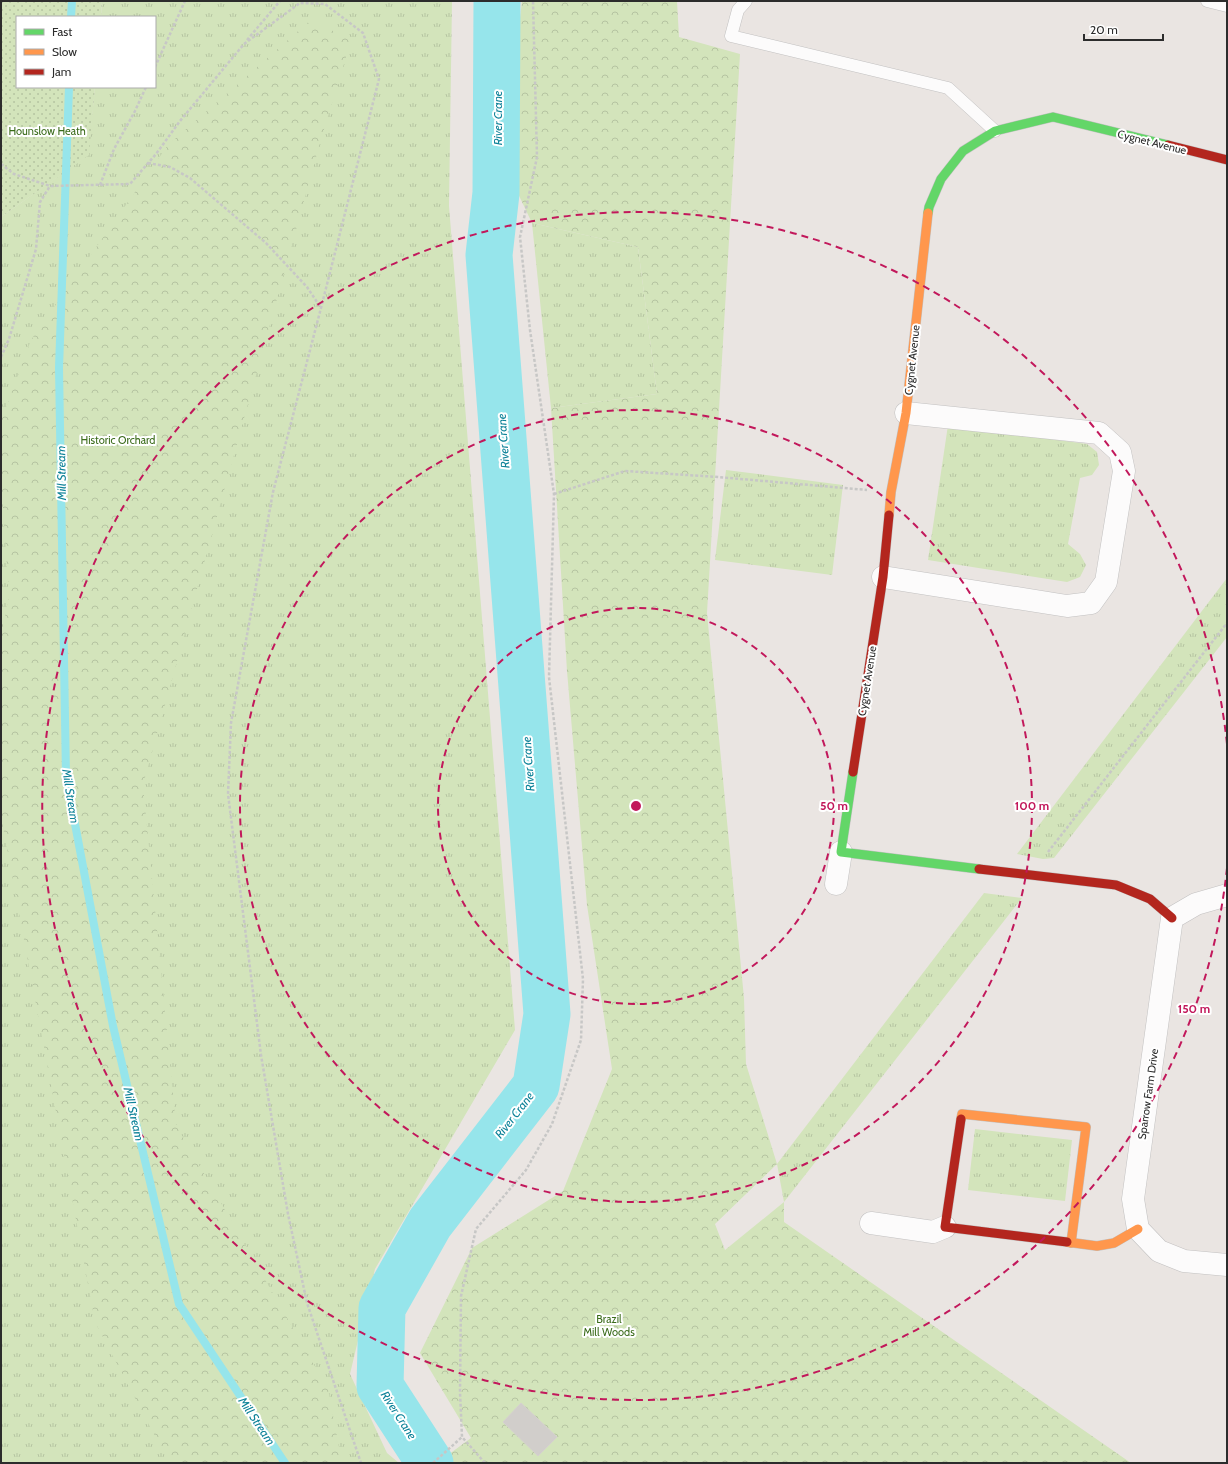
<svg xmlns="http://www.w3.org/2000/svg" width="1228" height="1464" font-family="Cabin,sans-serif">
  <style>
    .grass { fill: url(#grass-tufts) }
    .forest { fill: url(#forest-crowns) }
    .park { fill: url(#park-dots) }
    .lines { fill: none; stroke-linecap: round; stroke-linejoin: round }
    .stream { stroke: #96e5eb; stroke-width: 8 }
    .river { stroke: #96e5eb; stroke-width: 47 }
    .building { fill: #d1cecb; stroke: #d5d1ce }
    .lane-casing { stroke: #c2c1c1; stroke-width: 13 }
    .street-casing { stroke: #c2c1c1; stroke-width: 23 }
    .fast-casing { stroke: #c2c1c1; stroke-width: 10 }
    .slow-casing { stroke: #c2c1c1; stroke-width: 10 }
    .jam-casing { stroke: #c2c1c1; stroke-width: 10 }
    .path { stroke: #c7c7c6; stroke-width: 2.5; stroke-dasharray: 3 2; stroke-linecap: butt }
    .lane { stroke: #fcfbfb; stroke-width: 12 }
    .street { stroke: #fcfbfb; stroke-width: 22 }
    .fast { stroke: #63d668; stroke-width: 9 }
    .slow { stroke: #ff974d; stroke-width: 9 }
    .jam { stroke: #b3261e; stroke-width: 9 }
    .ring { fill: none; stroke: #c2185b; stroke-width: 2; stroke-dasharray: 7 5 }
    .labels { text-anchor: middle; dominant-baseline: central; stroke-width: 4; stroke-linejoin: round; paint-order: stroke }
    .park-label { font-size: 11px; fill: #3a6b1a; stroke: #fff }
    .street-label { font-size: 11px; fill: #2c2c2c; stroke: #fff }
    .water-label { font-size: 12px; font-style: italic; fill: #0d8298; stroke: #fff }
    .centre { fill: #c2185b; stroke: #fff; stroke-width: 2 }
    .ring-label { font-size: 12px; text-anchor: middle; font-weight: bold; fill: #c2185b; stroke: #fff; stroke-width: 4; stroke-linejoin: round; paint-order: stroke }
  </style>
  <defs>
    <pattern id="grass-tufts" width="24" height="20" patternUnits="userSpaceOnUse"><rect width="24" height="20" fill="#d3e4bb"/><path d="M3 7l-1-3M5 7V3M7 7l1-3M15 17l-1-3M17 17v-4M19 17l1-3" fill="none" stroke="#b5c4a1"/></pattern>
    <pattern id="forest-crowns" width="20" height="18" patternUnits="userSpaceOnUse"><rect width="20" height="18" fill="#d3e4bb"/><path d="M2 6a3 3 0 1 1 6 0M12 15a3 3 0 1 1 6 0" fill="none" stroke="#b5c4a1"/></pattern>
    <pattern id="park-dots" width="8" height="8" patternUnits="userSpaceOnUse"><rect width="8" height="8" fill="#d3e4bb"/><path d="M2 2h.1M6 6h.1" fill="none" stroke="#b5c4a1" stroke-width="1.8" stroke-linecap="round"/></pattern>
  </defs>
  <rect width="100%" height="100%" fill="#eae5e2"/>
  <g class="grass">
    <polygon points="102,1 452,1 449,206 515,1030 375,1269 350,1374 387,1453 399,1463 1,1463 1,217 88,155 95,87 155,87 155,17 101,17"/>
    <polygon points="532,223 638,247 657,394 551,408"/>
    <polygon points="948,425 1087,444 1097,452 1099,465 1092,475 1080,478 1068,544 1080,554 1086,565 1080,577 1067,582 928,560"/>
    <polygon points="726,470 843,485 832,575 715,560"/>
    <polygon points="1227,578 1227,637 1054,858 1043,859 1017,854"/>
    <polygon points="984,893 1022,898 784,1202 777,1164"/>
    <polygon points="975,1129 1072,1140 1065,1201 968,1190"/>
  </g>
  <g class="forest">
    <polygon points="522,1 677,1 679,37 740,54 707,613 744,998 746,1064 777,1164 715,1224 725,1250 784,1202 784,1222 1131,1463 437,1463 471,1438 420,1353 472,1248 563,1191 612,1069 587,905 567,671 551,408 657,394 638,247 532,223 503,162"/>
    <polygon points="312,19 351,41 321,139 143,785 176,1125 328,1389 342,1463 169,1463 95,1322 1,816 1,638 9,595 1,480 1,421 31,340 168,145"/>
  </g>
  <polygon class="park" points="1,1 102,1 101,17 17,17 17,87 95,87 89,155 1,217"/>
  <g class="lines">
    <g class="stream">
      <polyline points="71,17 72,1"/>
      <polyline points="69,87 59,368 66,776 113,1026 179,1304 285,1463"/>
    </g>
    <polyline class="river" points="430,1463 380,1386 382,1308 430,1223 536,1086 547,1014 489,255 496,193 497,1"/>
  </g>
  <polygon class="building" points="521,1403 557,1437 538,1456 503,1422"/>
  <g class="lines">
    <g class="lane-casing">
      <g id="lane">
        <polyline points="746,1 738,10 731,36 948,88 995,131"/>
        <polyline points="1207,1 1227,6"/>
      </g>
    </g>
    <g class="street-casing">
      <g id="street">
        <polyline points="883,577 1067,606 1091,603 1106,582 1124,471 1120,452 1099,433 906,413"/>
        <polyline points="836,884 841,852"/>
        <polyline points="1227,895 1196,904 1172,918 1133,1199 1138,1229 1159,1251 1184,1261 1227,1265"/>
        <polyline points="871,1223 933,1232 945,1227"/>
      </g>
    </g>
    <g class="fast-casing">
      <g id="fast">
        <polyline points="928,213 929,207 941,179 963,151 995,131 1053,117 1168,145"/>
        <polyline points="853,772 841,852 979,869"/>
      </g>
    </g>
    <g class="slow-casing">
      <g id="slow">
        <polyline points="889,515 891,492 906,413 928,213"/>
        <polyline points="961,1119 962,1114 1086,1127 1071,1243"/>
        <polyline points="1067,1242 1097,1246 1114,1243 1138,1229"/>
      </g>
    </g>
    <g class="jam-casing">
      <g id="jam">
        <polyline points="1168,145 1227,160"/>
        <polyline points="853,772 883,577 889,515"/>
        <polyline points="979,869 1116,885 1150,899 1172,918"/>
        <polyline points="961,1119 945,1227 1067,1242"/>
      </g>
    </g>
    <g class="path">
      <polyline points="247,40 280,1"/>
      <polyline points="244,44 300,3 325,4 363,33 379,79 321,308 273,492 231,723 228,794 261,1055 288,1214 307,1303 361,1463"/>
      <polyline points="155,67 185,1"/>
      <polyline points="148,163 170,167 190,178 266,243 307,287 321,308"/>
      <polyline points="1,164 14,174 50,186 130,184 156,154 180,121 244,44"/>
      <polyline points="100,185 114,149 135,111 146,87"/>
      <polyline points="1,357 9,339 36,249 40,202 50,186"/>
      <polyline points="554,494 625,471 718,477 867,490"/>
      <polyline points="1048,852 1227,623"/>
      <polyline points="433,1463 462,1437"/>
      <polyline points="485,1463 462,1437 460,1392 461,1296 476,1229 526,1170 552,1124 581,1040 583,979 549,677 554,494 530,330 520,237 537,157 533,1"/>
    </g>
    <use href="#lane" class="lane"/>
    <use href="#street" class="street"/>
    <use href="#fast" class="fast"/>
    <use href="#slow" class="slow"/>
    <use href="#jam" class="jam"/>
  </g>
  <g class="ring">
    <circle cx="636" cy="806" r="198"/>
    <circle cx="636" cy="806" r="396"/>
    <path d="M1227 868A594 594 0 1 1 1227 744"/>
  </g>
  <g class="labels">
    <g class="park-label">
      <text x="47" y="131">Hounslow Heath</text>
      <text x="118" y="440">Historic Orchard</text>
      <text x="609" y="1319">Brazil<tspan x="609" dy="13">Mill Woods</tspan></text>
    </g>
    <g class="street-label">
      <text transform="translate(1152 142) rotate(14)">Cygnet Avenue</text>
      <text transform="translate(912 360) rotate(-84)">Cygnet Avenue</text>
      <text transform="translate(867 681) rotate(-81)">Cygnet Avenue</text>
      <text transform="translate(1148 1094) rotate(-82)">Sparrow Farm Drive</text>
    </g>
    <g class="water-label">
      <text transform="translate(497 118) rotate(-90)">River Crane</text>
      <text transform="translate(503 441) rotate(-94)">River Crane</text>
      <text transform="translate(61 473) rotate(-91)">Mill Stream</text>
      <text transform="translate(528 764) rotate(-94)">River Crane</text>
      <text transform="translate(71 796) rotate(81)">Mill Stream</text>
      <text transform="translate(134 1114) rotate(77)">Mill Stream</text>
      <text transform="translate(514 1115) rotate(-52)">River Crane</text>
      <text transform="translate(399 1415) rotate(57)">River Crane</text>
      <text transform="translate(257 1421) rotate(56)">Mill Stream</text>
    </g>
  </g>
  <circle cx="636" cy="806" r="6" class="centre"/>
  <g class="ring-label">
    <text x="834" y="810">50 m</text>
    <text x="1032" y="810">100 m</text>
    <text x="1194" y="1013">150 m</text>
  </g>
  <rect width="1228" height="1464" fill="none" stroke="#2c2c2c" stroke-width="4"/>
  <rect x="16" y="16" width="140" height="72" fill="#ffffff" stroke="#ababab"/>
  <rect x="24" y="29" width="20" height="6" fill="#63d668" stroke="#ababab"/>
  <text x="52" y="36" font-size="12" fill="#2c2c2c">Fast</text>
  <rect x="24" y="49" width="20" height="6" fill="#ff974d" stroke="#ababab"/>
  <text x="52" y="56" font-size="12" fill="#2c2c2c">Slow</text>
  <rect x="24" y="69" width="20" height="6" fill="#b3261e" stroke="#ababab"/>
  <text x="52" y="76" font-size="12" fill="#2c2c2c">Jam</text>
  <path d="M1084 34v6h79v-6" fill="none" stroke="#2c2c2c" stroke-width="2"/>
  <text x="1090" y="34" font-size="12" fill="#2c2c2c" stroke="#ffffff" stroke-width="3" paint-order="stroke">20 m</text>
</svg>
